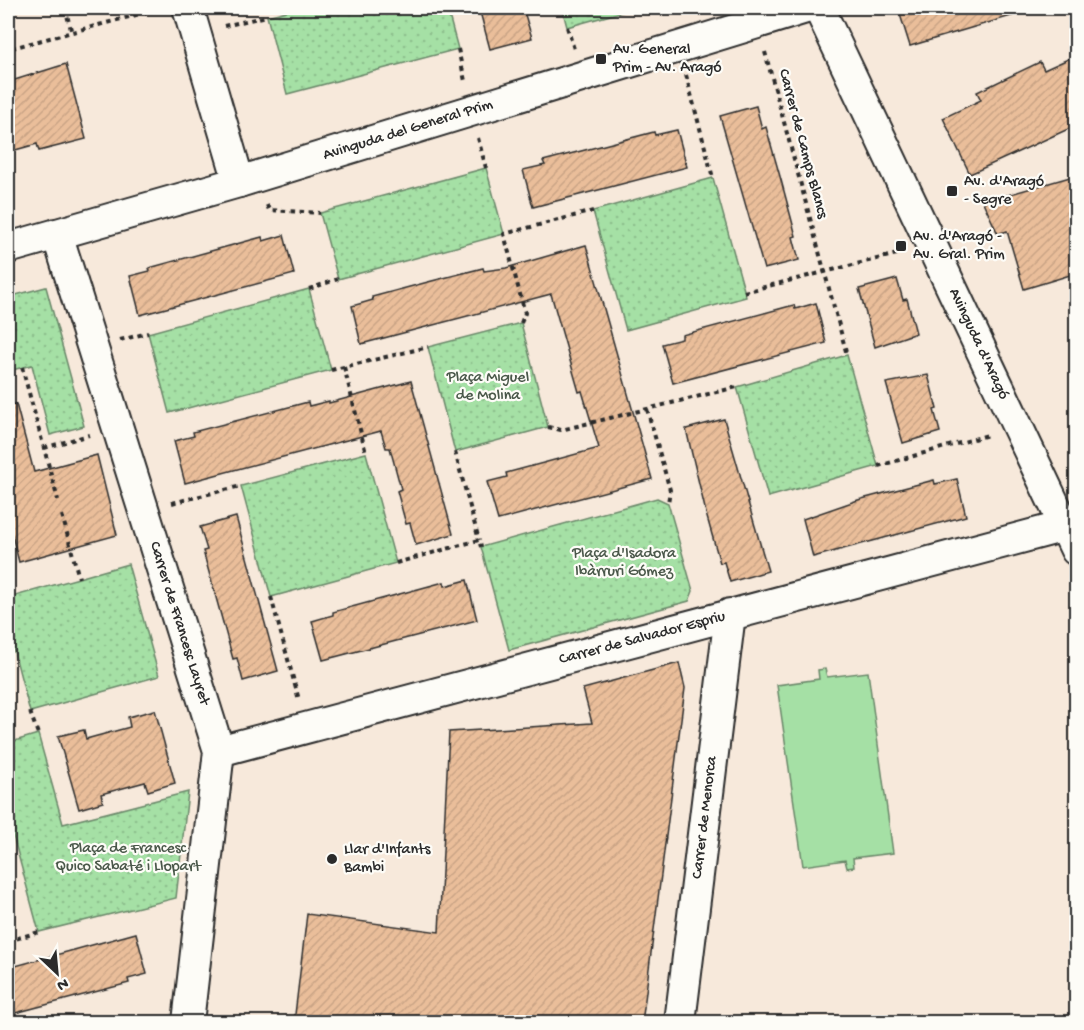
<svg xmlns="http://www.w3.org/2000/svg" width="1084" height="1030" font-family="'Gochi Hand',sans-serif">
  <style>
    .grass { fill: url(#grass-dots); stroke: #688668; stroke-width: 1.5 }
    .pitch { fill: #a5e0a5; stroke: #688668; stroke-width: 1.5 }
    .building { fill: url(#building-hatch); stroke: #2b2b2b; stroke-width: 1.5 }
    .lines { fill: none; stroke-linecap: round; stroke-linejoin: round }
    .minor-casing { stroke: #2b2b2b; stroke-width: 34 }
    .path { stroke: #2b2b2b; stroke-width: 4; stroke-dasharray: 4.5 4.5; stroke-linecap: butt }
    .minor { stroke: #fdfcf7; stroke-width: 30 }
    .poi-dot { fill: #2b2b2b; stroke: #fdfcf7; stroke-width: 2 }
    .labels { text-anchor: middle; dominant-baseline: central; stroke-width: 4.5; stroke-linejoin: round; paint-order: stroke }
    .poi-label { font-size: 16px; fill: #2b2b2b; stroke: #fdfcf7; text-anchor: start }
    .street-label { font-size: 16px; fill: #2b2b2b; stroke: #fdfcf7 }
    .park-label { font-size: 16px; fill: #4a584a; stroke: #fdfcf7 }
  </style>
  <defs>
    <pattern id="grass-dots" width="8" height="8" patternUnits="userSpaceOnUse" patternTransform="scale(1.5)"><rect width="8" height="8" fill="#a5e0a5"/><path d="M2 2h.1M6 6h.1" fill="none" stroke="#8ec08e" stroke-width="1.8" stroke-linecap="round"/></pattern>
    <pattern id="building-hatch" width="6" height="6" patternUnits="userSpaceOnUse" patternTransform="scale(1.5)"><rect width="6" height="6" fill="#eabe9a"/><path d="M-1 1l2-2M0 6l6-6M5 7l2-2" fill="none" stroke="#c9a385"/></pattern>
  </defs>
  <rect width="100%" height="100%" fill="#f7e9db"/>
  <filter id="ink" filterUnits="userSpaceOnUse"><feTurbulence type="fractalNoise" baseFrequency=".0167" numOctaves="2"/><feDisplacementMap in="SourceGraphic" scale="12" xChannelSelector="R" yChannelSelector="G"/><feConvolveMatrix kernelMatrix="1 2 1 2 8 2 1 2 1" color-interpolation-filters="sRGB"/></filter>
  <g filter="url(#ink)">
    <g class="grass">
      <polygon points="298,8 447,8 458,49 287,94 267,16"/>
      <polygon points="562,8 636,8 567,27"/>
      <polygon points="486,168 504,234 338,279 320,213"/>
      <polygon points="713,178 746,297 626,330 593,211"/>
      <polygon points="46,287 84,426 50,435 32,365 8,371 8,297"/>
      <polygon points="309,289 331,370 169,413 148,333"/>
      <polygon points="521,323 548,427 455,452 428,347"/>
      <polygon points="847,355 878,466 768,497 737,387"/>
      <polygon points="366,453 396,563 271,597 241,486"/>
      <polygon points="657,498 668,503 693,591 689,601 509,650 481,547"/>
      <polygon points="128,564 159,676 30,712 8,629 8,598"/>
      <polygon points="38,734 63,824 188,792 176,898 39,932 8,817 8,743"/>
    </g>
    <polygon class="pitch" points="825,669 827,677 868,672 893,853 853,858 854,867 847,868 845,860 803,866 777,685 819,679 818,670"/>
    <g class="building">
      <polygon points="479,8 523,8 532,38 490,49"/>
      <polygon points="898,8 1017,8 1018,14 910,46"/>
      <polygon points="1077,55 1077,125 970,174 943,118 981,100 977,92 1040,62 1044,70"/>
      <polygon points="66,64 86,139 39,151 37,144 8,152 8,82"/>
      <polygon points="756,106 762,129 766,127 781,180 796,236 793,237 799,260 764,269 720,116"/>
      <polygon points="677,130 687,167 533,207 523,170 545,165 543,161 654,132 655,135"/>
      <polygon points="1077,175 1077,273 1024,289 1007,231 998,234 983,202"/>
      <polygon points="284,235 294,274 140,315 130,276 150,271 149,268 262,237 263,241"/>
      <polygon points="586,245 652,479 498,520 487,482 507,477 506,473 599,448 582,391 579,392 551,294 361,344 352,306 373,300 372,297 428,282 483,268 484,271 506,268"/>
      <polygon points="897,279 903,300 907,299 916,333 875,347 859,289"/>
      <polygon points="816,303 826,343 673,383 662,344 682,339 682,335 794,305 795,309"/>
      <polygon points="928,375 937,409 934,410 940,432 903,443 886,383"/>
      <polygon points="411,381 453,534 416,545 410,523 406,524 397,491 401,489 390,448 386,448 381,431 185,483 174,441 194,436 193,432 308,402 309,406 329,401 329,403"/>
      <polygon points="16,404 34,472 97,455 117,535 19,562 8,520 8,405"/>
      <polygon points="724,419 768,571 730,582 724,562 720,563 707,517 686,429"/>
      <polygon points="957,479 966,516 813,557 803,519 858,500 934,480 935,484"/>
      <polygon points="236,517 278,671 243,681 237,658 233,659 212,583 203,551 207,550 200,527"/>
      <polygon points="467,580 477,620 323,660 312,621 333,615 333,612 444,582 445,586"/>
      <polygon points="679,663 685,688 642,1023 294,1023 307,914 439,932 449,732 592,723 583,689"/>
      <polygon points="155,710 175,783 148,791 145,782 101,794 103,802 79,809 58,736 84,730 86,739 130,727 128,717"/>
      <polygon points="136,933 147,974 128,979 129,983 15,1013 14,1009 8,1011 8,968"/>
    </g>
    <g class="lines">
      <g class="minor-casing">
        <g id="minor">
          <polyline points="188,8 239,182"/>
          <path id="s1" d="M819 8 1076 550"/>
          <path id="s2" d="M57 234 219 751 188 1022"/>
          <path id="s3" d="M8 248 239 182 806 8"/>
          <path id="s4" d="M219 751 1065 526"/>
          <path id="s5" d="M680 1022 730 614"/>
        </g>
      </g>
      <g class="path">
        <polyline points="65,8 72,33"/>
        <polyline points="224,26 267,16"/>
        <polyline points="567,27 574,49"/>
        <polyline points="9,39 12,48 159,9"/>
        <polyline points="458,49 465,81"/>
        <polyline points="765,52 847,355"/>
        <polyline points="686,75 713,178"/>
        <polyline points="478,138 486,168"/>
        <polyline points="267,205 269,210 320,213"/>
        <polyline points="309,289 338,279"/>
        <polyline points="744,292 901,253"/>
        <polyline points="521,323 525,313 504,234 593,211"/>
        <polyline points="120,340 148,333"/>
        <polyline points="22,367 58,500"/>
        <polyline points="344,367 366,453"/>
        <polyline points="331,370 428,347"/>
        <polyline points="647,409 670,490 668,503"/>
        <polyline points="548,427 561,430 737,387"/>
        <polyline points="44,448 89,435"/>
        <polyline points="455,452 479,540"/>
        <polyline points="878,466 988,435"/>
        <polyline points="172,503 241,486"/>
        <polyline points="62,515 79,578"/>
        <polyline points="396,563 479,540 481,547"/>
        <polyline points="8,577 12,596"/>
        <polyline points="271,597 299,700"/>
        <polyline points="30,712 38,734"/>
        <polyline points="8,941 39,932"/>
      </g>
      <use href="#minor" class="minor"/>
    </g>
  </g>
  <g class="poi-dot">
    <rect x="595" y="53" width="12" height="12" rx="3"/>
    <rect x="946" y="185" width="12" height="12" rx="3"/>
    <rect x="895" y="240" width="12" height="12" rx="3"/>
    <circle cx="332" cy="859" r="6"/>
  </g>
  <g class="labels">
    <g class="poi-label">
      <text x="613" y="50">Av. General<tspan x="613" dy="18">Prim - Av. Aragó</tspan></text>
      <text x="964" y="182">Av. d'Aragó<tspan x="964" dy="18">- Segre</tspan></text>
      <text x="913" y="237">Av. d'Aragó -<tspan x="913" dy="18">Av. Gral. Prim</tspan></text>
      <text x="344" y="850">Llar d'Infants<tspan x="344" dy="18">Bambi</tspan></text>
    </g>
    <g class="street-label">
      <text stroke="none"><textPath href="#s3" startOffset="417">Avinguda del General Prim</textPath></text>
      <text transform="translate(802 144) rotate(75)">Carrer de Camps Blancs</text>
      <text stroke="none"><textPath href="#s1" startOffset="372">Avinguda d'Aragó</textPath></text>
      <text stroke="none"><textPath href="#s2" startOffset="408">Carrer de Francesc Layret</textPath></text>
      <text stroke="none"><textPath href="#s4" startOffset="438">Carrer de Salvador Espriu</textPath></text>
      <text stroke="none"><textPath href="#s5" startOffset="206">Carrer de Menorca</textPath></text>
    </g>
    <g class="park-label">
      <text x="488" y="378">Plaça Miguel<tspan x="488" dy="18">de Molina</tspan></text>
      <text x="624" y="554">Plaça d'Isadora<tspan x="624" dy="18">Ibàrruri Gómez</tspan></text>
      <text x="128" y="849">Plaça de Francesc<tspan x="128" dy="18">Quico Sabaté i Llopart</tspan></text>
    </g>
  </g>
  <rect width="1084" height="1030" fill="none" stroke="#fdfcf7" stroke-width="30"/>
  <rect x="15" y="15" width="1054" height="1000" fill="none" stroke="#2b2b2b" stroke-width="2" filter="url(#ink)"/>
  <g transform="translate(57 973) rotate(154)" stroke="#fdfcf7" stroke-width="4.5" paint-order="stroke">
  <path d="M0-4.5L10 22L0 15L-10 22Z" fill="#2b2b2b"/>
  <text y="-9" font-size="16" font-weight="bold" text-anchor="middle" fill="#2b2b2b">N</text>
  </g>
</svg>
